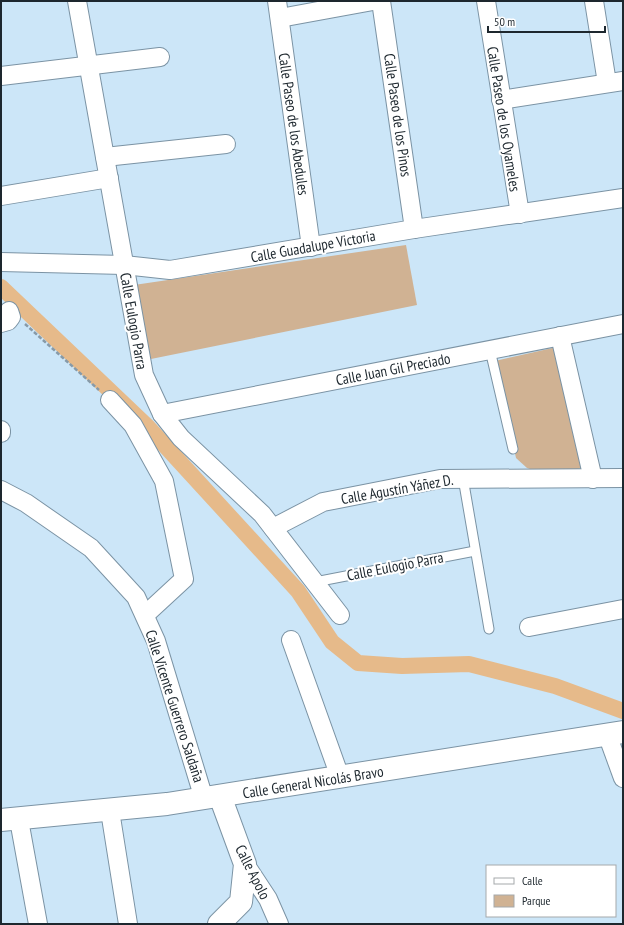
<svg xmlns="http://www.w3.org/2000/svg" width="624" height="925" font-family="'PT Sans Narrow',sans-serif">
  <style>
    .green { fill: #d0b293 }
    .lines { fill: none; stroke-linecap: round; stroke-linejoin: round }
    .canal { stroke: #e6ba8a; stroke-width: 16 }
    .service-casing { stroke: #7b93a4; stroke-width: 11 }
    .minor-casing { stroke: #7b93a4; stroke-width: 20 }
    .tertiary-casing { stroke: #7b93a4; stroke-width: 24 }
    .path { stroke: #879aa8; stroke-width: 2.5; stroke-dasharray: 4 2; stroke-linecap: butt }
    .service { stroke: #fff; stroke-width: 9 }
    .minor { stroke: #fff; stroke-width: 18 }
    .tertiary { stroke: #fff; stroke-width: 22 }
    .labels { text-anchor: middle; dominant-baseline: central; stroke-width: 4; stroke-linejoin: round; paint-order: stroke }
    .street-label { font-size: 15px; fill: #1d272e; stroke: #fff }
  </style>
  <rect width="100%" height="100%" fill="#cce6f8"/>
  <g class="green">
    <polygon points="406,245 417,305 151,359 134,285"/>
    <polygon points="557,347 586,468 541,473 527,468 516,458 495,361"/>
  </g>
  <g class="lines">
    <polyline class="canal" points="1,287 147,426 298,591 332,642 358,663 402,666 469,664 555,686 623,711"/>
    <g class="service-casing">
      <g id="service">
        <polyline points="490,350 513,449"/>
        <polyline points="463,478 489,629"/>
        <polyline points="315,582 475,551"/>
      </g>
    </g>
    <g class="minor-casing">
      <g id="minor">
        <polyline points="77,1 144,375 162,414 181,438 262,514 340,615"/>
        <polyline points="277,1 311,247"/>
        <polyline points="381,1 414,229"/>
        <polyline points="486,1 520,214"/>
        <polyline points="594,1 607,83"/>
        <polyline points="280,18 373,1"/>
        <polyline points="1,76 160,57"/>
        <polyline points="501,100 623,81"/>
        <polyline points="105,157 226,144"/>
        <polyline points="1,196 109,178"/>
        <polyline points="1,262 124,265 170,270 414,229 623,198"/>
        <polyline points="1,323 8,321 11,317 9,311"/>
        <polyline points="560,336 593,479"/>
        <polyline points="110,400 133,425 164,481 184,579 145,615"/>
        <polyline points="162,414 623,324"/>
        <polyline points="1,430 1,433"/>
        <polyline points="1,490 26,503 91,548 136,597 156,641 204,799"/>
        <polyline points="273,528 323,502 440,479 623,478"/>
        <polyline points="529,627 623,609"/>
        <polyline points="291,640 340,777"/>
        <polyline points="607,734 623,778"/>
        <polyline points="110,811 128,924"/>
        <polyline points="19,820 38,924"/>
        <polyline points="245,864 268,899 279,924"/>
      </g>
    </g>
    <g class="tertiary-casing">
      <g id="tertiary">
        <polyline points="1,820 167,804 623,732"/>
        <polyline points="219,924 241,902 245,864 220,796"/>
      </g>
    </g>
    <polyline class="path" points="25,324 99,390"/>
    <use href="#service" class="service"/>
    <use href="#minor" class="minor"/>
    <use href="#tertiary" class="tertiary"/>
  </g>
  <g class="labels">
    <g class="street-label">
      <text transform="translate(398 115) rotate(82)">Calle Paseo de los Pinos</text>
      <text transform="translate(504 119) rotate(81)">Calle Paseo de los Oyameles</text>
      <text transform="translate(294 124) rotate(82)">Calle Paseo de los Abedules</text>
      <text transform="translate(313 246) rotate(-10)">Calle Guadalupe Victoria</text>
      <text transform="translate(134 321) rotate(80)">Calle Eulogio Parra</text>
      <text transform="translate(393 369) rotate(-11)">Calle Juan Gil Preciado</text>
      <text transform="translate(397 489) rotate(-10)">Calle Agustín Yáñez D.</text>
      <text transform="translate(395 566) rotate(-11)">Calle Eulogio Parra</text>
      <text transform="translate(175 706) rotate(72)">Calle Vicente Guerrero Saldaña</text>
      <text transform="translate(313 782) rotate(-9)">Calle General Nicolás Bravo</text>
      <text transform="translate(253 872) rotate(63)">Calle Apolo</text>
    </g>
  </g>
  <rect width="624" height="925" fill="none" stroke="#1d272e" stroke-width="4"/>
  <rect x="486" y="865" width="130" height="52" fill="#ffffff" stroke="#a5a9ab"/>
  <rect x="494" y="878" width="20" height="6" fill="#ffffff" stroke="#a5a9ab"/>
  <text x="522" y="885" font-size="12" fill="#1d272e">Calle</text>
  <rect x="494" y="895" width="20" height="12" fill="#d0b293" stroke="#a5a9ab"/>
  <text x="522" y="905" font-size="12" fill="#1d272e">Parque</text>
  <path d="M488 26v6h117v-6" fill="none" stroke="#1d272e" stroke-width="2"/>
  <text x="494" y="26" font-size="12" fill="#1d272e" stroke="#ffffff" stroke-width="3" paint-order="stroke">50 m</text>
</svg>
